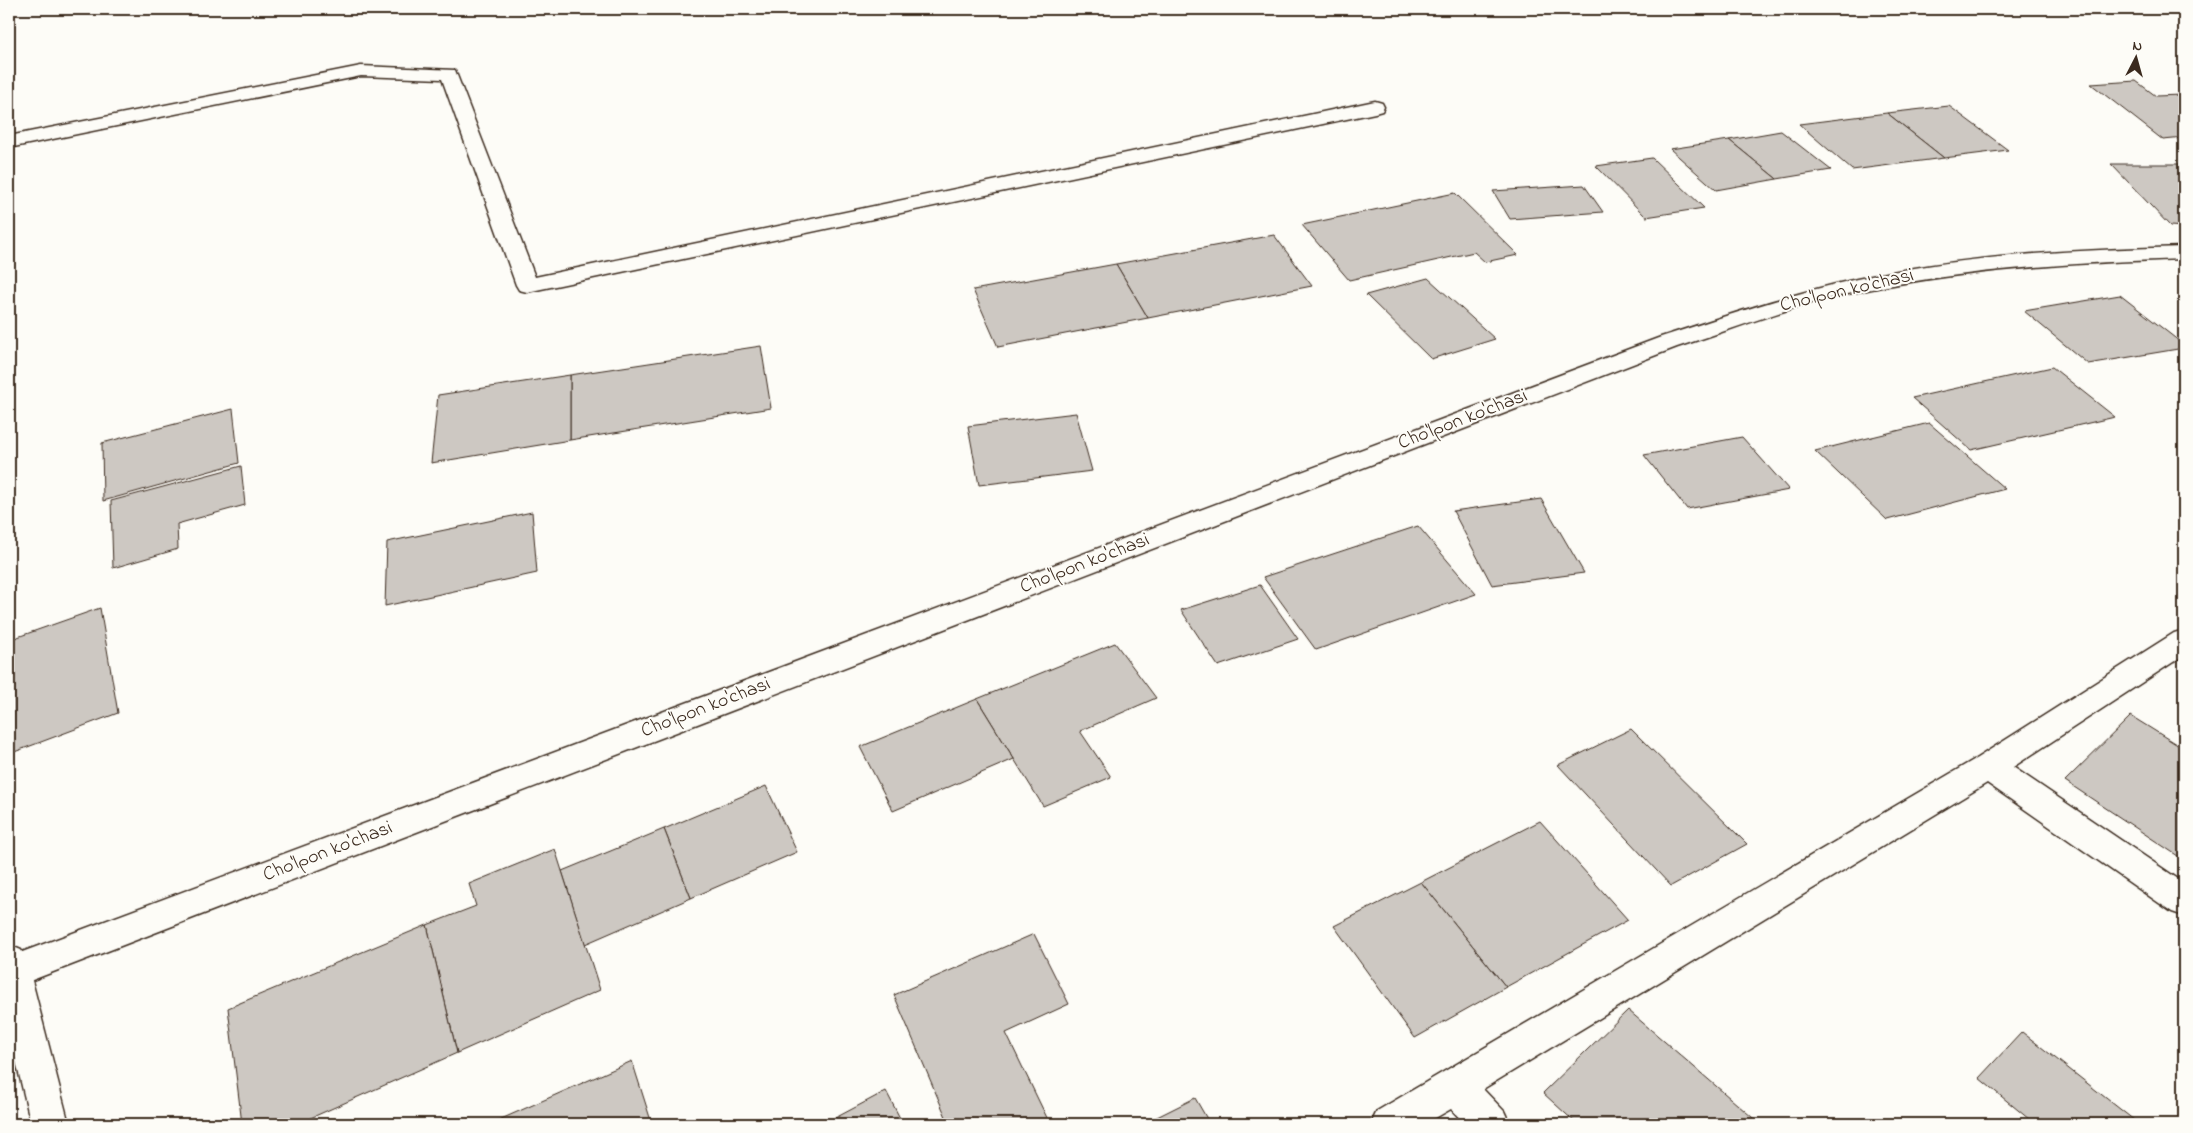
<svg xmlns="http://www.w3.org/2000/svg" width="2193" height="1133" font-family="'Indie Flower',sans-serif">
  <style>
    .building { fill: #cdc8c2; stroke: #3b2a1e }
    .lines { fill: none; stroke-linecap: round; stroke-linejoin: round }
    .minor-casing { stroke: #3b2a1e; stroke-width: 3 }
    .major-casing { stroke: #3b2a1e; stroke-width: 3 }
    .minor { fill: #fdfcf7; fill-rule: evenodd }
    .major { fill: #fdfcf7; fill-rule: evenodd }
    .labels { text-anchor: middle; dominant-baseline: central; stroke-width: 4; stroke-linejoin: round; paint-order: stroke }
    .street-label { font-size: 20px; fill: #3b2a1e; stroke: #fdfcf7 }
  </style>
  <rect width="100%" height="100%" fill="#fdfcf7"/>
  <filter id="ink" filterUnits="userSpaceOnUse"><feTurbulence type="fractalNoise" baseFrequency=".02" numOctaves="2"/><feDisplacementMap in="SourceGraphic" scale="10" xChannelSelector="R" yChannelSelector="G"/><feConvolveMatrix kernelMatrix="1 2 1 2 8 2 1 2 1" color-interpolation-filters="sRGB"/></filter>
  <g filter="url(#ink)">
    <g class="building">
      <polygon points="2136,81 2156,96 2181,95 2184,97 2184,138 2163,140 2091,84"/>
      <polygon points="1949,106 2008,150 1944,158 1887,113"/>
      <polygon points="1887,113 1944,158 1852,170 1799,124"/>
      <polygon points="1781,131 1831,170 1777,179 1729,140"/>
      <polygon points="1729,140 1777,179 1716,190 1670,149"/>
      <polygon points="1652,158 1704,208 1646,217 1596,166"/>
      <polygon points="2111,164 2183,164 2184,227 2170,226"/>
      <polygon points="1584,185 1603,212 1510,219 1493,191"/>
      <polygon points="1455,193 1518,255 1485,262 1474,252 1349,280 1302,225"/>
      <polygon points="1274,235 1312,286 1148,318 1116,264"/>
      <polygon points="1116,264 1148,318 998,347 973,290"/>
      <polygon points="1428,278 1495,339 1431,359 1366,295"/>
      <polygon points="2120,295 2184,345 2184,348 2088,364 2024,311"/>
      <polygon points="761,346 771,408 570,440 570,375"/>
      <polygon points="2052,367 2115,417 1971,450 1912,398"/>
      <polygon points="570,375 570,440 431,463 438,395"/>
      <polygon points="233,409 239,463 103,501 102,443"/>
      <polygon points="1076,413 1092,471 979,485 968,426"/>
      <polygon points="1929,423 2005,489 1887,520 1815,451"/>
      <polygon points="1742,437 1789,490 1687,509 1644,455"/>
      <polygon points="241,466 245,505 177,524 178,549 113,568 111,501"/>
      <polygon points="1541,499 1584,573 1492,585 1453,511"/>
      <polygon points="532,512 537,573 385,606 387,542"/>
      <polygon points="1418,526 1476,594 1316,650 1263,577"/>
      <polygon points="1260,585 1298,639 1218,666 1181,610"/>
      <polygon points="100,608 118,713 9,754 9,640"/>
      <polygon points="1115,643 1156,698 1080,731 1111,777 1043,806 977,699"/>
      <polygon points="977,699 1014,759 893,811 860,747"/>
      <polygon points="2131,716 2184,749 2184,860 2065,781"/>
      <polygon points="1631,729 1747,844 1671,886 1558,765"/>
      <polygon points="766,786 797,852 691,898 664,829"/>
      <polygon points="1540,821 1628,920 1506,987 1421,882"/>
      <polygon points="664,829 691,898 585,944 562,871"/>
      <polygon points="555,849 600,990 457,1053 427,925 476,906 469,884"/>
      <polygon points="1421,882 1506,987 1415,1038 1334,926"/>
      <polygon points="427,925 457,1053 297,1124 242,1124 228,1008"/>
      <polygon points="1034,934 1069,1004 1006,1033 1050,1124 949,1124 894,995"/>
      <polygon points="1628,1010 1760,1124 1577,1124 1543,1093"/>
      <polygon points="2022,1032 2139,1124 2035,1124 1979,1078"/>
      <polygon points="632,1061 652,1124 490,1124"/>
      <polygon points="886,1091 903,1124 824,1124"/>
      <polygon points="1195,1098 1210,1124 1143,1124"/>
    </g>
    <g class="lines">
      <g class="minor-casing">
        <g id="minor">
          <polygon points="361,66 455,70 535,277 1375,101 1382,103 1384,107 1382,111 1375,113 527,292 519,290 516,285 442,79 361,76 9,148 9,136"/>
          <polygon points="2184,630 2184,655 2013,767 2184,883 2184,916 2172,912 1987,783 1483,1089 1504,1111 1510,1124 1465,1124 1451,1109 1425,1124 1371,1124 1377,1111 1977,758 2174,633"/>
          <polygon points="9,945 21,950 27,961 69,1124 31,1124 9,1032"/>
        </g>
      </g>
      <g class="major-casing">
        <path id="major" d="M2184 247V259C2061 263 1938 271 1818 301 1770 314 1724 332 1677 347L9 989V957L1661 337C1726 316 1790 294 1857 279 1964 255 2075 250 2184 247Z"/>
      </g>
      <use href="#minor" class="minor"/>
      <use href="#major" class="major"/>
    </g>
  </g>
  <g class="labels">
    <g class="street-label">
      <text transform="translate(1847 291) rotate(-13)">Cho'lpon ko'chasi</text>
      <text transform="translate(1463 420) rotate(-21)">Cho'lpon ko'chasi</text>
      <text transform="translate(1085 564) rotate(-21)">Cho'lpon ko'chasi</text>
      <text transform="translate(706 708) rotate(-21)">Cho'lpon ko'chasi</text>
      <text transform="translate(328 852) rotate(-21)">Cho'lpon ko'chasi</text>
    </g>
  </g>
  <rect width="2193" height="1133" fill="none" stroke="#fdfcf7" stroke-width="30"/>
  <rect x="15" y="15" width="2163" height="1103" fill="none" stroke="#3b2a1e" stroke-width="2" filter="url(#ink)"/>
  <g transform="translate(2136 58) rotate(6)" stroke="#fdfcf7" stroke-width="4" paint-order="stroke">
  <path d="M0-4L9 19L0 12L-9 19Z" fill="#3b2a1e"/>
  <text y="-8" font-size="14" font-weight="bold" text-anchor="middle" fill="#3b2a1e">N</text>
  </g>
</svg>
